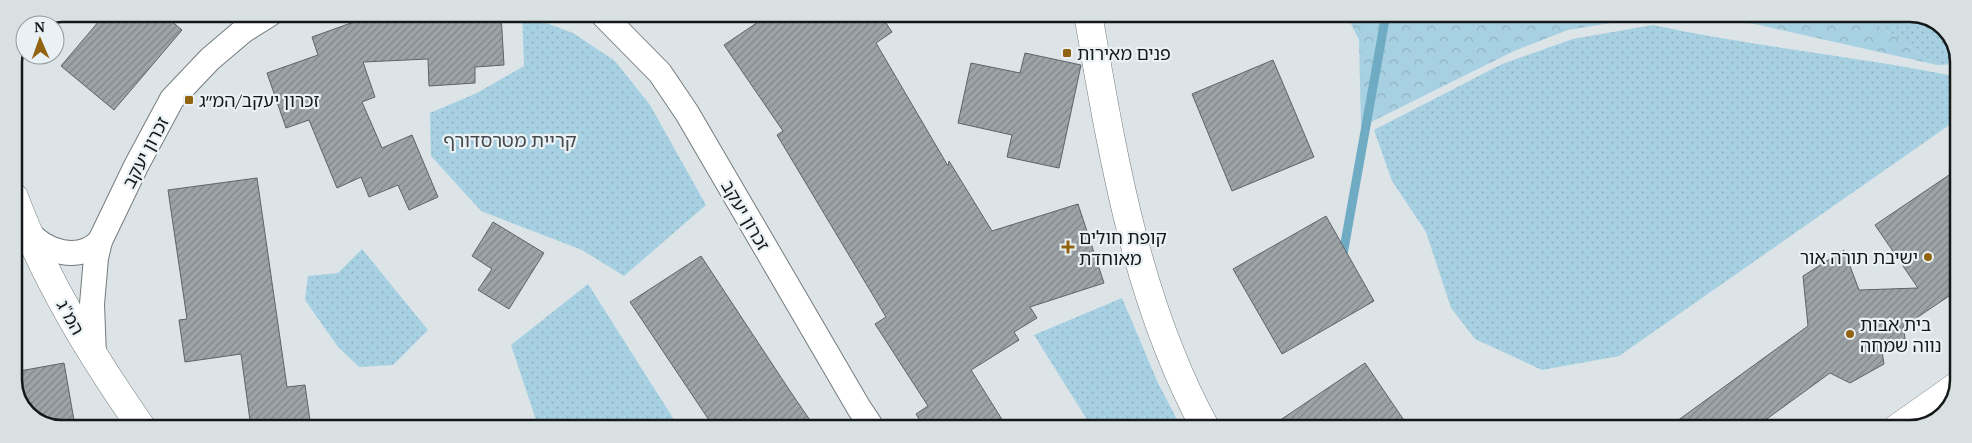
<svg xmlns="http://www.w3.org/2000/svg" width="1972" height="443" font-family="'PT Serif','Noto Sans Hebrew',serif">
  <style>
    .green { fill: url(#green-dots) }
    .forest { fill: url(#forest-crowns) }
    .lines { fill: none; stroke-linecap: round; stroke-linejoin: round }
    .stream { stroke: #6fabc3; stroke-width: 9 }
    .building { fill: url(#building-hatch); stroke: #5d6467 }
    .street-casing { stroke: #757c7e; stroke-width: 26 }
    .secondary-casing { stroke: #757c7e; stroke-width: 29 }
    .street { stroke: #fff; stroke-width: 24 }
    .secondary { stroke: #fff; stroke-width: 28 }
    .poi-dot { fill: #926310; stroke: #e9f1f4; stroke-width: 2 }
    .labels { text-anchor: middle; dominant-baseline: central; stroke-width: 4.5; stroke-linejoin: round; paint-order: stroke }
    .poi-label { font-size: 18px; fill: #151819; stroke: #e9f1f4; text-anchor: start }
    .street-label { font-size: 18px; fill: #151819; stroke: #e9f1f4 }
    .neighbourhood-label { font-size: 19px; fill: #444a4d; stroke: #e9f1f4 }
    .rim { fill: none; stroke: #151819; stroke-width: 2.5 }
  </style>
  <defs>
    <pattern id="green-dots" width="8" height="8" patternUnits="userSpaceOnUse" patternTransform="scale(1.25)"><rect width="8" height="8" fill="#a7d1e2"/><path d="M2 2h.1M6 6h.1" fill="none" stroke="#8fb3c1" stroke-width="1.8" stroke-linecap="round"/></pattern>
    <pattern id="forest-crowns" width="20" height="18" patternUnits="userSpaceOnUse" patternTransform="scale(1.25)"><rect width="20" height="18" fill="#a7d1e2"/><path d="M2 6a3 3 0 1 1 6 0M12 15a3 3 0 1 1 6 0" fill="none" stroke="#8fb3c1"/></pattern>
    <pattern id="building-hatch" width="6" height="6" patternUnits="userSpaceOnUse" patternTransform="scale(1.25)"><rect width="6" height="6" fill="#9da4a7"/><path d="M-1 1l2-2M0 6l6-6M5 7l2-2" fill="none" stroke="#7f8587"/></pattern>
  </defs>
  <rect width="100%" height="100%" fill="#dce4e7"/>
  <g class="green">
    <polygon points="522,14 573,33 615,61 650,105 706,205 624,276 582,250 481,211 431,156 430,113 477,93 524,66"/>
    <path d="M1863 15C1878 15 1905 11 1919 15 1940 20 1958 42 1958 64L1937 65Z"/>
    <path d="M1653 25C1754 47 1857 56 1958 77V119L1619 356 1542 370 1475 339 1451 308 1426 232 1392 181 1374 130 1502 64 1573 39Z"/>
    <polygon points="362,249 428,330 393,365 359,367 338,347 305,300 308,276 338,273"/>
    <polygon points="588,284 680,429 539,429 511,345"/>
    <polygon points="1122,298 1158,383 1182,429 1093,429 1034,335"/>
  </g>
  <polygon class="forest" points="1346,14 1863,15 1937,65 1755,24 1654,16 1568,30 1514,51 1361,127 1359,40"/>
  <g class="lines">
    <polyline class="stream" points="1342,260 1386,14"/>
  </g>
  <g class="building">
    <polygon points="105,14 163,14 182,30 114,110 61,66"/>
    <polygon points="376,14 501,14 504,65 475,67 475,83 429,86 428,59 363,62 375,97 362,102 382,148 412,135 438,197 409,210 398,185 369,197 361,177 337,188 309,120 286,128 267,73 318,55 312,37"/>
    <polygon points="770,14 880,14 892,32 876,43 948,166 949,161 992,231 1078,204 1104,283 1030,307 1037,318 1014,332 1019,340 971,370 1008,429 925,429 916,414 928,406 875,324 886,317 777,135 783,131 724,45"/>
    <polygon points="1025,53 1081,65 1059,168 1007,157 1012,135 958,123 971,63 1020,73"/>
    <polygon points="1273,60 1314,157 1232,191 1192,94"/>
    <polygon points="1958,169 1958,290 1903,327 1906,343 1881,346 1884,364 1850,383 1830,373 1753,429 1666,429 1808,326 1803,276 1844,250 1859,290 1918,288 1875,225"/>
    <polygon points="257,178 287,387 305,385 311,428 251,428 241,354 185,362 179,320 187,319 168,190"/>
    <polygon points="1326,216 1374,301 1282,354 1233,269"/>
    <polygon points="493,222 544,253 509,309 478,290 492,269 472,256"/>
    <polygon points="701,256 790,391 816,429 715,429 630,302"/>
    <polygon points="64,363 75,426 53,428 28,415 14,387 14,372"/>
    <polygon points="1365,363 1410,429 1267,429"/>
  </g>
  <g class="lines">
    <g class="street-casing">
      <g id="street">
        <polyline points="602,14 660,73 687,113 859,408 873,429"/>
        <path d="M27 230C44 252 79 263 100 241"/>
        <polyline points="94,357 92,304 96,258 100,241 136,166 172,99 210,59 243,31 270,14"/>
      </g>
    </g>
    <g class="secondary-casing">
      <g id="secondary">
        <path d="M1088 14C1113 156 1136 301 1206 429"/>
        <path d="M14 197C45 280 91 355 142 428"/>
        <polyline points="1896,429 1957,386"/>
      </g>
    </g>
    <use href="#street" class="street"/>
    <use href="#secondary" class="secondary"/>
  </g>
  <g class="poi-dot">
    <rect x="1062" y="48" width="10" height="10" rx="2.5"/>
    <rect x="184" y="95" width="10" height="10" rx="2.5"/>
    <path d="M1065.5 239.5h5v5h5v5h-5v5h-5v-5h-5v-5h5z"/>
    <circle cx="1928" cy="257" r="5"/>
    <circle cx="1850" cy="334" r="5"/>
  </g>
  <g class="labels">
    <g class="poi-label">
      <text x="1077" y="53">פנים מאירות</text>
      <text x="199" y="100">זכרון יעקב/המ״ג</text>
      <text x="1079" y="237">קופת חולים<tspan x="1079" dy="21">מאוחדת</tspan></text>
      <text x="1918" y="257" text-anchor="end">ישיבת תורה אור</text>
      <text x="1860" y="324">בית אבות<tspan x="1860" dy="21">נווה שמחה</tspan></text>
    </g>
    <g class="street-label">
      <text transform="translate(145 152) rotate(-62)">זכרון יעקב</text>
      <text transform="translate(746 215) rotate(60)">זכרון יעקב</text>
      <text transform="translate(71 317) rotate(61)">המ"ג</text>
    </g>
    <g class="neighbourhood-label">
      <text x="510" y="139">קריית מטרסדורף</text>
    </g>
  </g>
  <path d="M0 0H1972V443H0ZM62 22H1910A40 40 0 0 1 1950 62V380A40 40 0 0 1 1910 420H62A40 40 0 0 1 22 380V62A40 40 0 0 1 62 22Z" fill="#d8e0e2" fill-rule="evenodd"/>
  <path class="rim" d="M62 22H1910A40 40 0 0 1 1950 62V380A40 40 0 0 1 1910 420H62A40 40 0 0 1 22 380V62A40 40 0 0 1 62 22Z"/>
  <g transform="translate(40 40) rotate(358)"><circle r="24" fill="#e9f1f4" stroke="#949a9c"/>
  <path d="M0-4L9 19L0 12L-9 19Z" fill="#926310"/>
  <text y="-8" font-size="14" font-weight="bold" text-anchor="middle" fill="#151819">N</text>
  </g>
</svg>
